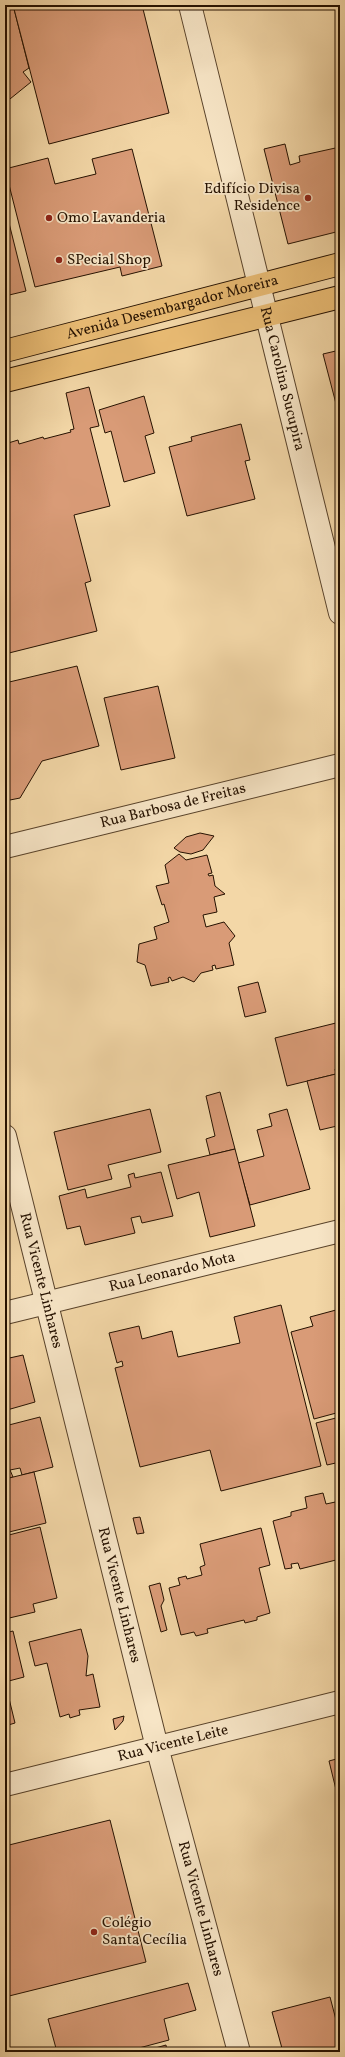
<svg xmlns="http://www.w3.org/2000/svg" width="345" height="2057" font-family="Vollkorn,serif">
  <style>
    .building { fill: #d99b77; stroke: #251100 }
    .lines { fill: none; stroke-linecap: round; stroke-linejoin: round }
    .minor-casing { stroke: #58422a; stroke-width: 24 }
    .primary-casing { stroke: #251100; stroke-width: 24 }
    .minor { stroke: #f7e5c6; stroke-width: 22 }
    .primary { stroke: #eabc74; stroke-width: 22 }
    .poi-dot { fill: #8f2418; stroke: #f7e5c6; stroke-width: 1.5 }
    .labels { text-anchor: middle; dominant-baseline: central; stroke-width: 3.5; stroke-linejoin: round; paint-order: stroke }
    .poi-label { font-size: 15px; fill: #251100; stroke: #f7e5c6; text-anchor: start }
    .street-label { font-size: 15px; fill: #251100; stroke: #f7e5c6 }
  </style>
  <rect width="100%" height="100%" fill="#f3d7a7"/>
  <filter id="stains"><feTurbulence type="fractalNoise" baseFrequency=".005" numOctaves="4"/><feColorMatrix values="0 0 0 0 .2 0 0 0 0 .09 0 0 0 0 .02 0 0 0 .5 -.17"/></filter>
  <radialGradient id="worn" r=".72"><stop offset=".6" stop-color="#630" stop-opacity="0"/><stop offset="1" stop-color="#630" stop-opacity=".3"/></radialGradient>
  <g class="building">
    <polygon points="5,5 13,5 29,68 23,72 31,82 5,103"/>
    <polygon points="13,5 142,5 169,113 49,144"/>
    <polygon points="285,144 290,165 300,162 299,156 340,147 340,231 288,244 264,149"/>
    <polygon points="132,149 162,266 122,276 120,267 35,287 5,169 48,158 55,184 96,174 92,159"/>
    <polygon points="5,207 26,291 5,296"/>
    <polygon points="340,350 340,419 323,354"/>
    <polygon points="89,387 99,426 90,428 110,506 74,515 91,581 85,583 97,631 5,654 5,444 18,440 19,444 43,437 44,439 71,432 70,430 74,429 66,393"/>
    <polygon points="144,396 154,433 145,436 155,473 124,482 111,431 105,433 99,410"/>
    <polygon points="241,424 250,460 245,461 255,499 187,516 169,447 192,441 191,437"/>
    <polygon points="340,471 340,501 336,487 339,486 336,473"/>
    <polygon points="77,666 99,746 42,761 20,798 5,801 5,683"/>
    <polygon points="158,686 175,758 121,770 104,698"/>
    <polygon points="200,833 214,836 203,850 191,854 180,852 174,848 186,837"/>
    <polygon points="179,854 186,860 207,855 212,873 208,874 209,876 213,875 215,886 225,894 214,897 217,912 203,915 206,927 224,922 235,936 229,943 234,965 216,969 215,965 212,966 213,970 201,973 194,982 183,977 172,981 170,977 168,978 169,982 151,986 145,965 137,962 139,944 157,939 154,927 169,922 164,904 162,905 156,886 169,883 165,865"/>
    <polygon points="258,982 266,1012 245,1017 238,987"/>
    <polygon points="340,1022 340,1068 335,1069 336,1074 287,1086 275,1038"/>
    <polygon points="340,1073 340,1118 336,1119 337,1126 320,1130 307,1081"/>
    <polygon points="220,1092 235,1149 210,1155 206,1139 215,1136 206,1096"/>
    <polygon points="150,1109 161,1152 108,1165 112,1179 68,1190 54,1132"/>
    <polygon points="287,1109 310,1189 250,1205 238,1163 264,1156 257,1130 272,1126 269,1114"/>
    <polygon points="235,1149 255,1226 210,1237 199,1192 177,1199 168,1165"/>
    <polygon points="161,1172 173,1216 142,1223 140,1216 131,1218 135,1233 85,1245 80,1226 67,1229 59,1196 85,1189 87,1198 131,1187 128,1175 134,1173 135,1178"/>
    <polygon points="281,1305 321,1466 221,1491 210,1450 140,1467 115,1368 123,1366 122,1361 117,1363 109,1333 139,1326 142,1339 172,1331 178,1357 240,1343 234,1317"/>
    <polygon points="336,1310 340,1319 340,1412 314,1419 291,1332 313,1326 310,1317"/>
    <polygon points="23,1355 35,1402 7,1410 5,1359"/>
    <polygon points="40,1417 53,1467 22,1475 20,1468 10,1470 13,1477 5,1479 5,1426"/>
    <polygon points="340,1417 340,1462 327,1465 316,1423"/>
    <polygon points="34,1472 46,1523 5,1533 5,1479"/>
    <polygon points="323,1493 326,1504 340,1501 340,1559 300,1569 298,1563 291,1564 292,1568 285,1569 273,1521 291,1516 291,1512 307,1508 305,1497"/>
    <polygon points="140,1517 144,1533 137,1534 133,1518"/>
    <polygon points="40,1527 57,1598 33,1604 35,1612 5,1619 5,1536"/>
    <polygon points="261,1528 270,1565 259,1568 270,1613 257,1617 257,1620 245,1623 244,1620 207,1629 208,1633 196,1636 194,1632 181,1635 169,1588 180,1585 178,1578 186,1576 187,1579 202,1575 200,1567 205,1565 200,1544"/>
    <polygon points="160,1583 164,1600 161,1606 167,1630 161,1632 149,1586"/>
    <polygon points="81,1629 88,1656 86,1676 93,1674 100,1707 79,1710 80,1715 73,1717 70,1718 69,1714 60,1717 47,1663 35,1666 29,1642"/>
    <polygon points="13,1631 24,1677 5,1682 5,1633"/>
    <polygon points="5,1682 15,1723 5,1726"/>
    <polygon points="124,1716 123,1721 115,1730 113,1719"/>
    <polygon points="340,1758 340,1806 329,1761"/>
    <polygon points="110,1820 146,1962 5,1997 5,1846"/>
    <polygon points="188,1983 196,2010 164,2019 169,2040 124,2052 57,2052 48,2019"/>
    <polygon points="330,1997 340,2035 340,2052 283,2052 272,2012"/>
    <polygon points="166,2045 167,2052 141,2052"/>
  </g>
  <g class="lines">
    <g class="minor-casing">
      <g id="minor">
        <path id="s1" d="M190 5 340 613"/>
        <path id="s2" d="M5 847 340 765"/>
        <path id="s3" d="M5 1136 157 1747 239 2052"/>
        <path id="s4" d="M5 1313 340 1231"/>
        <path id="s5" d="M5 1785 340 1702"/>
      </g>
    </g>
    <g class="primary-casing">
      <g id="primary">
        <path id="s6" d="M5 351 340 264"/>
        <polyline points="5,381 340,297"/>
      </g>
    </g>
    <use href="#minor" class="minor"/>
    <use href="#primary" class="primary"/>
  </g>
  <g class="poi-dot">
    <circle cx="308" cy="198" r="4"/>
    <circle cx="49" cy="218" r="4"/>
    <circle cx="59" cy="260" r="4"/>
    <circle cx="94" cy="1932" r="4"/>
  </g>
  <g class="labels">
    <g class="poi-label">
      <text x="300" y="189" text-anchor="end">Edifício Divisa<tspan x="300" dy="17">Residence</tspan></text>
      <text x="57" y="218">Omo Lavanderia</text>
      <text x="67" y="260">SPecial Shop</text>
      <text x="102" y="1923">Colégio<tspan x="102" dy="17">Santa Cecília</tspan></text>
    </g>
    <g class="street-label">
      <text stroke="none"><textPath href="#s6" startOffset="173">Avenida Desembargador Moreira</textPath></text>
      <text stroke="none"><textPath href="#s1" startOffset="385">Rua Carolina Sucupira</textPath></text>
      <text stroke="none"><textPath href="#s2" startOffset="173">Rua Barbosa de Freitas</textPath></text>
      <text stroke="none"><textPath href="#s4" startOffset="172">Rua Leonardo Mota</textPath></text>
      <text stroke="none"><textPath href="#s3" startOffset="149">Rua Vicente Linhares</textPath></text>
      <text stroke="none"><textPath href="#s3" startOffset="473">Rua Vicente Linhares</textPath></text>
      <text stroke="none"><textPath href="#s5" startOffset="173">Rua Vicente Leite</textPath></text>
      <text stroke="none"><textPath href="#s3" startOffset="797">Rua Vicente Linhares</textPath></text>
    </g>
  </g>
  <rect width="345" height="2057" fill="none" stroke="#f3d7a7" stroke-width="20"/>
  <rect x="6" y="6" width="333" height="2045" fill="none" stroke="#251100" stroke-width="2"/>
  <rect x="10" y="10" width="325" height="2037" fill="none" stroke="#251100"/>
  <rect width="100%" height="100%" filter="url(#stains)"/>
  <rect width="100%" height="100%" fill="url(#worn)"/>
</svg>
